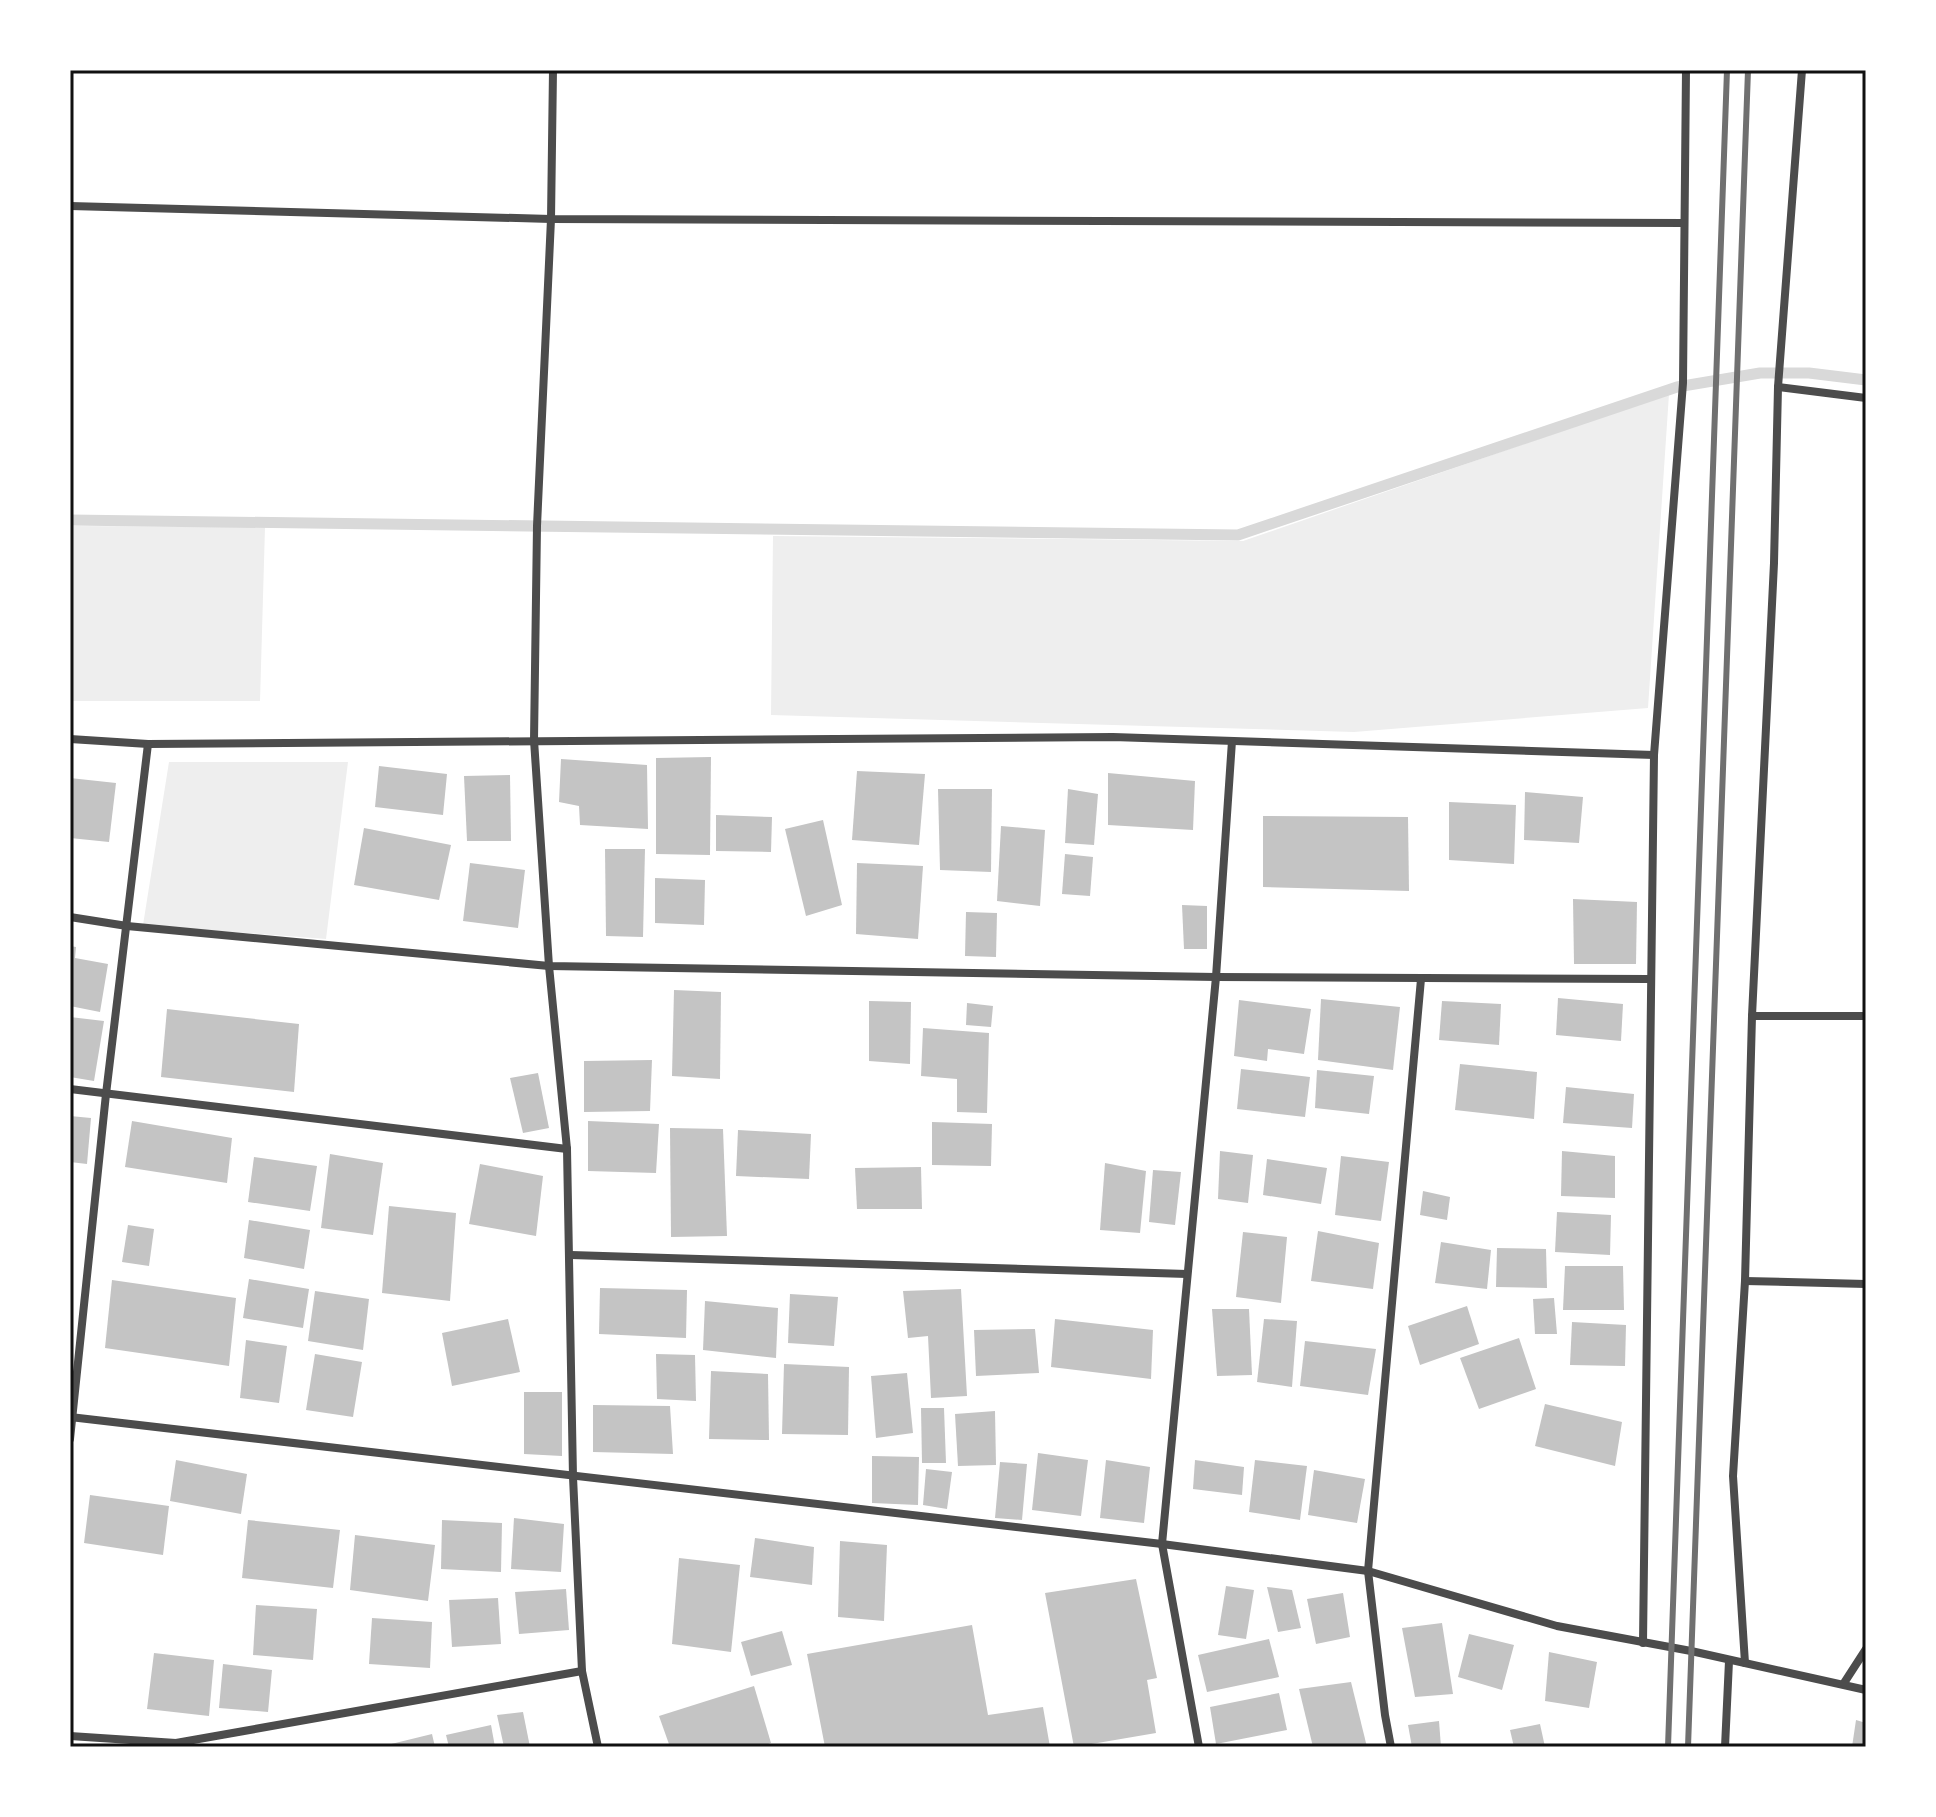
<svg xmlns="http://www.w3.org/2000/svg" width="1936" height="1817" font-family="Rubik,sans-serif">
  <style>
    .green { fill: #eee }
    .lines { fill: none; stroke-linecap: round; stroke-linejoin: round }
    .stream { stroke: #d9d9d9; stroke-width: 11 }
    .building { fill: #c4c4c4 }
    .minor { stroke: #4c4c4c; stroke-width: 8 }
    .rail { stroke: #707070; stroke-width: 6 }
    .neatline { fill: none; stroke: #111; stroke-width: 3 }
  </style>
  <rect width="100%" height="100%" fill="#fff"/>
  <g class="green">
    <polygon points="1669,394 1648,708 1354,732 771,715 773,536 1243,541"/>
    <polygon points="70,526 265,527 260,701 70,701"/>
    <polygon points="169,762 348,762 326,939 143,925"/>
  </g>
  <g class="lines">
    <polyline class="stream" points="70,520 1238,535 1677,387 1760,373 1809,373 1866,380"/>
  </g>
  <g class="building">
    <polygon points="711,757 710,855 656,854 656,758"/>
    <polygon points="561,759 647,765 648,829 580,825 579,806 559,802"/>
    <polygon points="379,766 447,774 443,815 375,807"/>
    <polygon points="857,771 925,774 919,845 852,840"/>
    <polygon points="1108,773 1195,781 1193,830 1108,825"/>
    <polygon points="510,775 511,841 467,841 464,776"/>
    <polygon points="70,778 116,783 109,842 70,838"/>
    <polygon points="938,789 992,789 991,872 940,870"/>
    <polygon points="1068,789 1098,794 1094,845 1065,843"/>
    <polygon points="1525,792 1583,797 1579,843 1524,840"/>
    <polygon points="1449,802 1516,805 1514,864 1449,860"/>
    <polygon points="716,815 772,817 771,852 716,851"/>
    <polygon points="1263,816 1408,817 1409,891 1263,887"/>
    <polygon points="823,820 842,905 806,916 785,829"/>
    <polygon points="1001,826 1045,830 1040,906 997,901"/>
    <polygon points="364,828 451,845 439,900 354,885"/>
    <polygon points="605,849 645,849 643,937 606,936"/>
    <polygon points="1065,854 1093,857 1090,896 1062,894"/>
    <polygon points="470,863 525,870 518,928 463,921"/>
    <polygon points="857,863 923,866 918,939 856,934"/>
    <polygon points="655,878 705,880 704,925 655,923"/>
    <polygon points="1573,899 1637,902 1636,964 1574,964"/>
    <polygon points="1182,905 1207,906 1207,949 1184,949"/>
    <polygon points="966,912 997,913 996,957 965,956"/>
    <polygon points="70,946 76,947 75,958 108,964 100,1012 70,1006"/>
    <polygon points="674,990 721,992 720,1079 672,1076"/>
    <polygon points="1558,998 1623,1004 1621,1041 1556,1035"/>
    <polygon points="1321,999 1400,1007 1393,1070 1318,1060"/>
    <polygon points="1239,1000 1311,1009 1304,1054 1268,1049 1267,1061 1234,1056"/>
    <polygon points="869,1001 911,1002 910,1064 869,1061"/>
    <polygon points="1442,1001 1501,1004 1499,1045 1439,1040"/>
    <polygon points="967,1003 993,1006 991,1027 966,1025"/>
    <polygon points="167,1009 299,1024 294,1092 161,1077"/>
    <polygon points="70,1017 104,1021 94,1081 70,1077"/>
    <polygon points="923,1028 989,1033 987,1113 957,1112 957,1079 921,1076"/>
    <polygon points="652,1060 650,1111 584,1112 584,1061"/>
    <polygon points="1460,1064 1537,1072 1534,1119 1455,1110"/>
    <polygon points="1241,1069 1310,1077 1305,1117 1237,1109"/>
    <polygon points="1317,1070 1374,1076 1369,1114 1315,1108"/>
    <polygon points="538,1073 549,1128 523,1133 510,1078"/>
    <polygon points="1566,1087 1634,1094 1632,1128 1563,1123"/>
    <polygon points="70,1116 91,1118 87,1164 70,1162"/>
    <polygon points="132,1121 232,1138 227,1183 125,1167"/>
    <polygon points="588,1121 659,1124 656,1173 588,1171"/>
    <polygon points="932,1122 992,1124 991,1166 932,1165"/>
    <polygon points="670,1128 723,1129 727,1236 671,1237"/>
    <polygon points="738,1130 811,1134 809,1179 736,1176"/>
    <polygon points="1220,1151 1253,1155 1248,1203 1218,1199"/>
    <polygon points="1562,1151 1615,1156 1615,1198 1561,1196"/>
    <polygon points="330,1154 383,1163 373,1235 321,1228"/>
    <polygon points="1341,1156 1389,1162 1381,1221 1335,1215"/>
    <polygon points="254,1157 317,1166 310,1211 248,1202"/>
    <polygon points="1267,1159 1327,1168 1321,1204 1263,1195"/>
    <polygon points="1105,1163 1146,1171 1140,1233 1100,1230"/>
    <polygon points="480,1164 543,1176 536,1236 469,1224"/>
    <polygon points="921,1167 922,1209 857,1209 855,1168"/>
    <polygon points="1153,1170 1181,1172 1175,1225 1149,1222"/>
    <polygon points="1423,1191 1450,1197 1447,1220 1420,1215"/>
    <polygon points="389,1206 456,1213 450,1301 382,1293"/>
    <polygon points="1557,1212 1611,1215 1610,1255 1555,1252"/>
    <polygon points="249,1220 310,1230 304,1269 244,1258"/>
    <polygon points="128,1225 154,1229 149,1266 122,1262"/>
    <polygon points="1318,1231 1379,1243 1373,1289 1311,1281"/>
    <polygon points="1243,1232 1287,1237 1281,1303 1236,1297"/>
    <polygon points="1441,1242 1491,1250 1487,1289 1435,1283"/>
    <polygon points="1497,1248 1546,1249 1547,1288 1496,1287"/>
    <polygon points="1565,1266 1623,1266 1624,1310 1563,1310"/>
    <polygon points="249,1279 309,1289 303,1328 243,1318"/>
    <polygon points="112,1280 236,1298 229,1366 105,1348"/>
    <polygon points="600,1288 687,1290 686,1338 599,1334"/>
    <polygon points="961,1289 967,1396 931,1398 928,1336 908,1338 903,1291"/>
    <polygon points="315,1291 369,1299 363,1350 308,1341"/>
    <polygon points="790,1294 838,1297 834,1346 788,1343"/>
    <polygon points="1554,1298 1557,1334 1535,1334 1533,1299"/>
    <polygon points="705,1301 778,1308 776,1358 703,1350"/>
    <polygon points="1467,1306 1479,1344 1420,1365 1408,1326"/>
    <polygon points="1212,1309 1249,1309 1252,1375 1217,1376"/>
    <polygon points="508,1319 520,1372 452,1386 442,1333"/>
    <polygon points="1055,1319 1153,1330 1151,1379 1051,1367"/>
    <polygon points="1264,1319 1297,1321 1292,1387 1257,1382"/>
    <polygon points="1572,1322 1626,1325 1625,1366 1570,1365"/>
    <polygon points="1035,1329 1039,1373 976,1376 974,1330"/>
    <polygon points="1519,1338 1536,1389 1479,1409 1460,1358"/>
    <polygon points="246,1340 287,1346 279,1403 240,1398"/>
    <polygon points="1305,1341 1376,1349 1368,1395 1300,1386"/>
    <polygon points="315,1354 362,1362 353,1417 306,1410"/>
    <polygon points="656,1354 695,1355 696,1401 657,1399"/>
    <polygon points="784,1364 849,1367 848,1435 782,1434"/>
    <polygon points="711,1371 768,1374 769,1440 709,1439"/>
    <polygon points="907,1373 913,1433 876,1438 871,1376"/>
    <polygon points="524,1392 562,1392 562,1456 524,1454"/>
    <polygon points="1545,1404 1622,1422 1615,1466 1535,1446"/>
    <polygon points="593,1405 670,1406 673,1454 593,1452"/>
    <polygon points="921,1408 944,1408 946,1463 922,1463"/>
    <polygon points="995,1411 996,1465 958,1466 955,1414"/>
    <polygon points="1038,1453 1088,1460 1081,1516 1032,1510"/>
    <polygon points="872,1456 919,1457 918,1505 872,1503"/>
    <polygon points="176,1460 247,1474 241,1514 170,1501"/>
    <polygon points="1106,1460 1150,1467 1144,1523 1100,1518"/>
    <polygon points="1195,1460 1244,1467 1242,1495 1193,1489"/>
    <polygon points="1255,1460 1307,1466 1300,1520 1249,1512"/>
    <polygon points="1000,1462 1027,1464 1022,1520 995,1518"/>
    <polygon points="926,1469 952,1472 947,1509 923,1505"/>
    <polygon points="1314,1470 1365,1479 1357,1523 1308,1515"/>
    <polygon points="90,1495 169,1506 163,1555 84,1543"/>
    <polygon points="514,1518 564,1524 561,1572 511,1569"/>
    <polygon points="248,1520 340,1530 333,1588 242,1578"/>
    <polygon points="442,1520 502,1523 501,1572 441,1569"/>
    <polygon points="355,1535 435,1545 428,1601 350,1590"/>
    <polygon points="755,1538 814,1547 812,1585 750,1577"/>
    <polygon points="840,1541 887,1545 884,1621 838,1617"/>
    <polygon points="679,1558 740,1565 731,1652 672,1644"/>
    <polygon points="1136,1579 1157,1678 1147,1680 1156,1733 1074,1747 1045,1593"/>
    <polygon points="1226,1586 1254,1590 1246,1639 1218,1635"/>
    <polygon points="1267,1587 1292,1590 1301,1628 1278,1632"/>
    <polygon points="566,1589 569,1630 519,1634 515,1592"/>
    <polygon points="1343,1593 1350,1637 1316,1644 1307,1599"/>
    <polygon points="498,1598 501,1644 452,1647 449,1600"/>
    <polygon points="256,1605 317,1609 313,1660 253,1655"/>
    <polygon points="372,1618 432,1622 430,1668 369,1664"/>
    <polygon points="1442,1623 1453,1694 1415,1697 1402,1628"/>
    <polygon points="972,1625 988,1715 1043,1707 1050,1747 825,1747 807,1654"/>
    <polygon points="782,1631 792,1665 751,1676 741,1642"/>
    <polygon points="1469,1634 1514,1645 1502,1690 1458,1677"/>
    <polygon points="1269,1639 1279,1677 1207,1692 1198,1655"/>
    <polygon points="1549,1652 1597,1662 1589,1708 1545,1701"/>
    <polygon points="154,1653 214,1660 209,1716 147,1709"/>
    <polygon points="223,1664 272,1670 268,1712 219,1708"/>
    <polygon points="1351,1682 1367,1747 1313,1747 1299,1689"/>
    <polygon points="754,1686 771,1743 760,1747 670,1747 659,1716"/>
    <polygon points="1279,1693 1287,1730 1216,1744 1210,1707"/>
    <polygon points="523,1712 530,1747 504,1747 497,1715"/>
    <polygon points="1856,1720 1866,1723 1866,1747 1852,1747"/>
    <polygon points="1439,1721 1441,1747 1412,1747 1408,1725"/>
    <polygon points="1540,1724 1545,1747 1514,1747 1510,1730"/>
    <polygon points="491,1725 495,1747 449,1747 446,1735"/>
    <polygon points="432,1734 435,1747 383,1747 383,1746"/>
  </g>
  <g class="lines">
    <g class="minor">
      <polyline points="553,70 551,219 537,526 534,740 549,966 567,1149 573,1477 582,1671 598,1747"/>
      <polyline points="70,206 551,219 1684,223"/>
      <polyline points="1778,387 1866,398"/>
      <polyline points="70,739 148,744 1113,737 1654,755"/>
      <polyline points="70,917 127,926 549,966 1216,977 1649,979"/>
      <polyline points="1752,1016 1866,1016"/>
      <polyline points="70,1089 567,1149"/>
      <polyline points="571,1255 1187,1274"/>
      <polyline points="1745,1281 1866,1284"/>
      <polyline points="70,1417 1162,1544 1368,1571 1557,1626 1691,1651 1866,1690"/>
      <polyline points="70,1439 106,1094 148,744"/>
      <polyline points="1643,1643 1654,755 1683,383 1686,70"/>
      <polyline points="1745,1663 1733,1476 1745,1281 1752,1016 1774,563 1778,387 1802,70"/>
      <polyline points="1844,1683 1866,1649"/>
      <polyline points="70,1736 176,1743 582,1671"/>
      <polyline points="1199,1747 1162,1544 1216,977 1232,741"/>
      <polyline points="1391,1747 1385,1715 1368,1571 1421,979"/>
      <polyline points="1725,1747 1729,1661"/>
    </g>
    <g class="rail">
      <polyline points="1668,1747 1727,70"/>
      <polyline points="1688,1747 1748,70"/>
    </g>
  </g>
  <rect width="1936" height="1817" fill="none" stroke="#ffffff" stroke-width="144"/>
  <rect x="72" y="72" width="1792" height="1673" class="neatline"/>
</svg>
